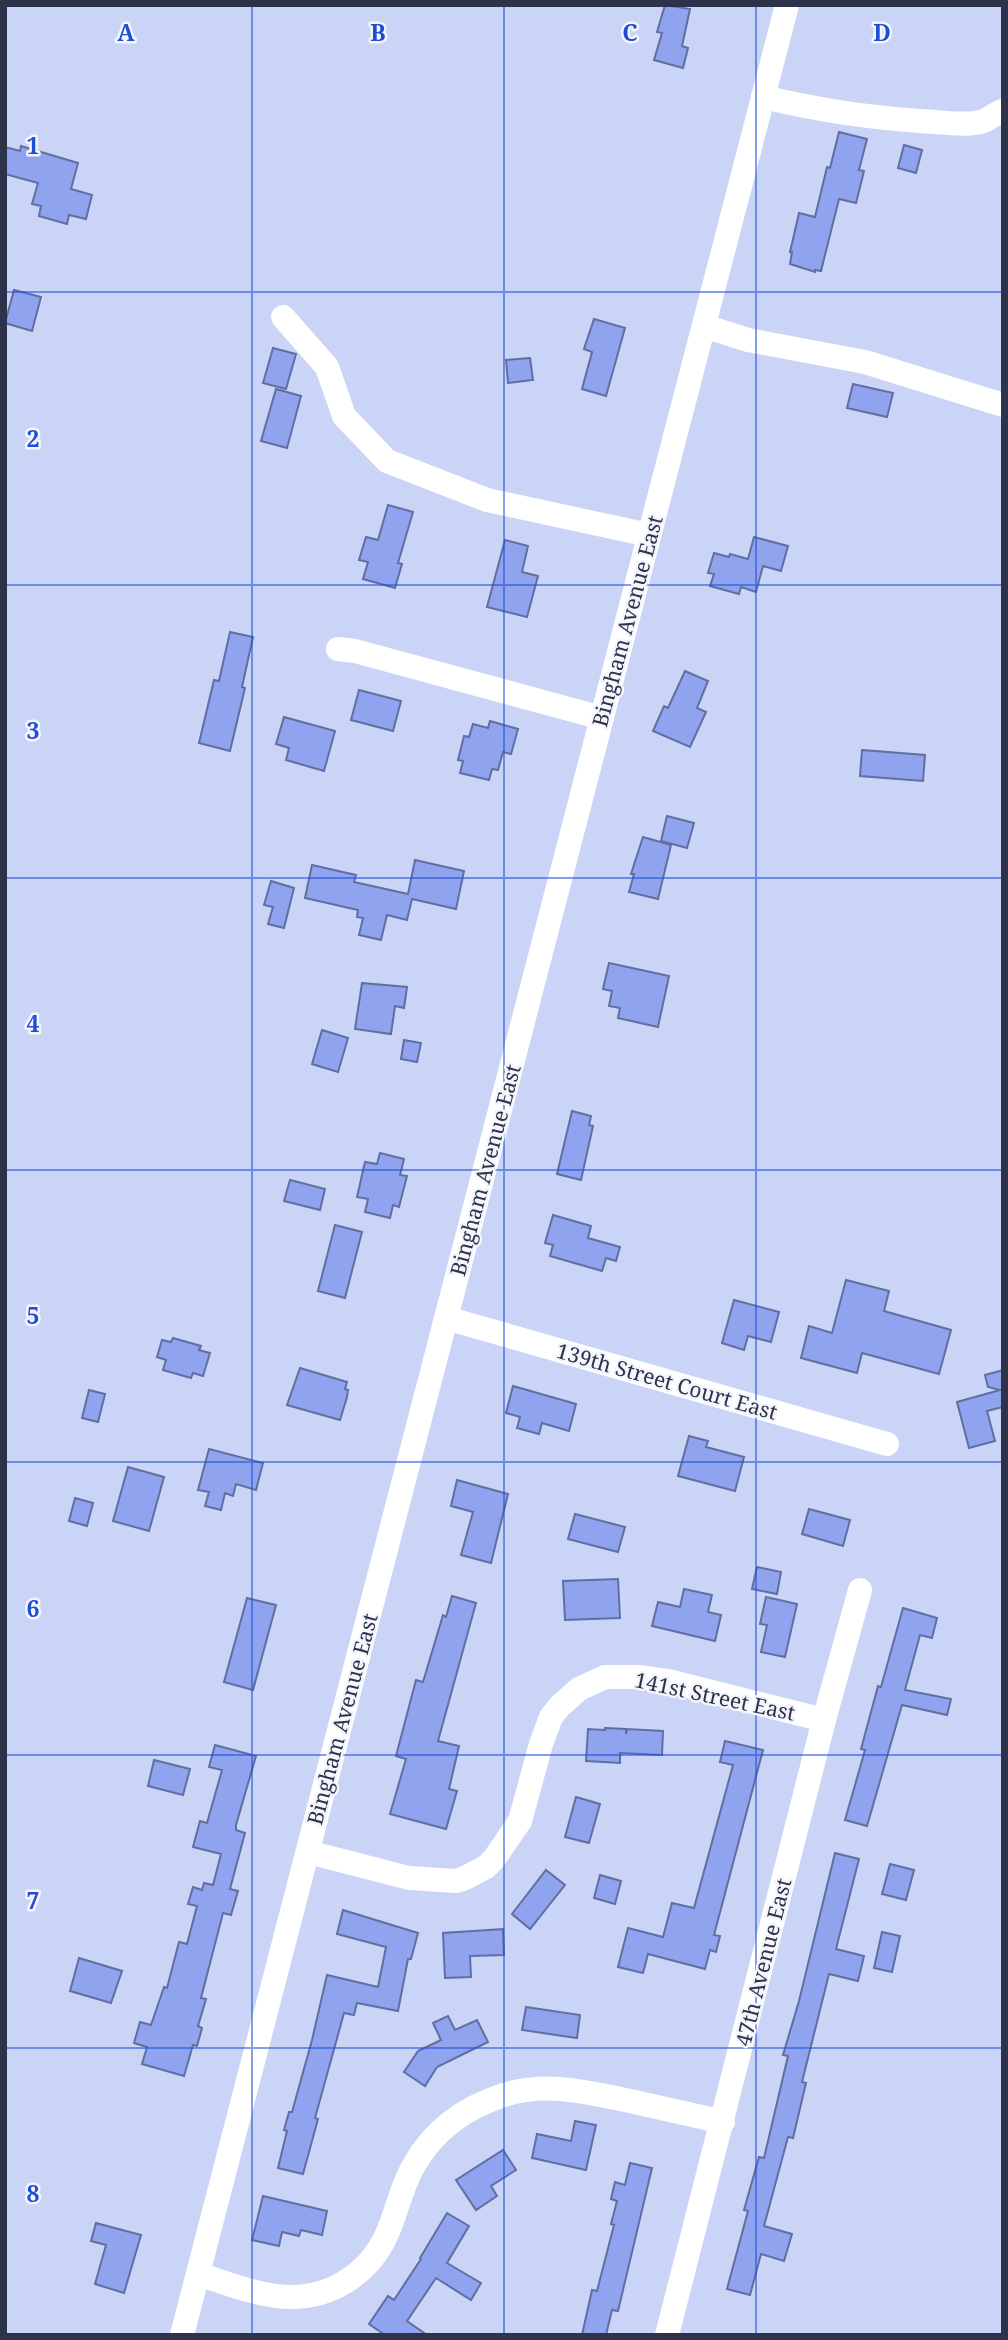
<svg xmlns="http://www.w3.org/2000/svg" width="1008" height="2340" font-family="'Noto Serif',serif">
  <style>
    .building { fill: #90a3ef; stroke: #616ea2; stroke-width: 2 }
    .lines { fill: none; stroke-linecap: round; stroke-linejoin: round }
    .minor { stroke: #fff; stroke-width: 24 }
    .grid { fill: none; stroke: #1d4ed8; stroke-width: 2; stroke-opacity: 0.55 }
    .labels { text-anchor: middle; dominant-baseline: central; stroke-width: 5; stroke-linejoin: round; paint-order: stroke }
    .street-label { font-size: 21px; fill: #2d334a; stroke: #f4f6fc }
    .grid-label { font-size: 23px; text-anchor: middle; font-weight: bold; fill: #1d4ed8; stroke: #f4f6fc; stroke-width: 5; stroke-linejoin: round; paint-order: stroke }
  </style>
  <rect width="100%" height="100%" fill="#cad4f6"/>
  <g class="building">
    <polygon points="665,5 690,9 682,46 688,48 683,68 654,60 662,33 657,32"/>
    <polygon points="839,132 867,139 859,170 864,171 856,203 839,199 821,271 815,270 815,272 790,264 792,252 790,252 799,213 815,217 827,167 830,168"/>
    <polygon points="904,145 922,150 916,173 898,168"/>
    <polygon points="21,146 78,163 71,189 92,195 86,219 69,215 67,224 39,216 41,206 32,204 38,183 5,174 5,147 20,151"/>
    <polygon points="14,290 41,297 32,331 5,323"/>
    <polygon points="594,319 625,328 606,396 582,389 592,352 584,349"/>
    <polygon points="273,348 296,354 286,389 263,383"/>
    <polygon points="530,358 533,380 508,383 506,360"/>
    <polygon points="853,384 893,393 887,417 847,408"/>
    <polygon points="276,389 301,396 287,448 261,441"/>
    <polygon points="388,505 413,512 398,563 402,564 395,588 363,579 368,562 359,560 366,537 378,540"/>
    <polygon points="754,537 788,546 781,571 763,566 756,592 741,587 739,594 710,586 714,574 708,573 714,553 729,557 730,554 748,559"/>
    <polygon points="505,540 528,546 522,572 538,576 527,617 487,607"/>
    <polygon points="230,632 253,637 242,687 245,688 230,751 199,743 214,680 219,681"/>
    <polygon points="685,671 708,681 697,708 706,712 690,747 653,731 664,706 668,708"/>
    <polygon points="359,690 401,701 393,731 351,720"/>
    <polygon points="284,717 335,731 324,771 286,760 289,748 276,744"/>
    <polygon points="490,721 518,729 511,754 503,752 498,770 492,769 489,780 460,773 463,761 458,760 464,736 469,737 473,724 488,728"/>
    <polygon points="862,750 925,755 923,781 860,776"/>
    <polygon points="667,816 694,823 687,848 661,841"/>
    <polygon points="643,837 671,845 658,899 629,892 634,874 631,874"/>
    <polygon points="415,860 464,871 456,909 412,899 407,920 387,915 381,940 359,935 363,918 357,917 358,910 305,898 312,865 356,875 354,882 408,894"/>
    <polygon points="271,881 294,888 284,928 268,924 273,907 264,905"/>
    <polygon points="609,963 669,976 658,1027 618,1018 620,1008 609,1006 612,991 603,989"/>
    <polygon points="362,983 407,987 404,1008 395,1006 391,1034 355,1029"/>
    <polygon points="322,1030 348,1038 338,1072 312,1064"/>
    <polygon points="404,1040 421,1043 417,1062 401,1059"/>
    <polygon points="572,1111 591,1116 589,1125 593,1126 581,1180 557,1174"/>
    <polygon points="380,1153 404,1159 400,1175 407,1176 399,1207 393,1205 390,1218 365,1212 368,1199 357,1197 365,1162 377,1164"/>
    <polygon points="290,1180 325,1189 320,1210 284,1201"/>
    <polygon points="553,1215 591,1226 588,1238 620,1247 616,1261 606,1258 602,1271 550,1256 553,1245 545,1243"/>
    <polygon points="335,1225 362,1232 345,1298 318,1291"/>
    <polygon points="846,1280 889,1291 884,1311 951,1330 939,1374 862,1353 857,1373 801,1358 809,1326 832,1333"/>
    <polygon points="734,1300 779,1312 771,1342 748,1336 744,1350 722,1343"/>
    <polygon points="173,1338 201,1346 199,1350 210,1353 203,1376 193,1373 191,1378 163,1370 166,1360 157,1357 162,1340 171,1342"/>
    <polygon points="300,1368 347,1382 345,1389 348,1390 347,1397 340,1420 287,1405"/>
    <polygon points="1003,1370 1003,1407 987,1411 995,1441 969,1448 957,1402 1000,1390 988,1387 985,1375"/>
    <polygon points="513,1386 576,1404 569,1431 542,1423 539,1434 517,1428 520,1417 506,1413"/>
    <polygon points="89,1390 105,1394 98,1422 82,1418"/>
    <polygon points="689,1436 708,1441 706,1447 744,1457 735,1491 678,1476"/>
    <polygon points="209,1449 263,1463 256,1490 236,1484 233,1496 225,1493 221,1510 205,1506 209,1492 198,1490"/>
    <polygon points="128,1467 164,1477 149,1531 113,1521"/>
    <polygon points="457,1480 508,1494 491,1563 461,1555 473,1512 451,1506"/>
    <polygon points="75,1498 93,1503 87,1526 69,1521"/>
    <polygon points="809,1509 850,1520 843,1546 802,1534"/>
    <polygon points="575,1514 625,1527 618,1552 568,1539"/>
    <polygon points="757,1567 781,1572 777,1594 752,1589"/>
    <polygon points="618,1579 620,1618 565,1620 563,1581"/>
    <polygon points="684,1589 712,1595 708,1612 721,1615 715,1641 652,1626 658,1602 680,1607"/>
    <polygon points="452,1596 476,1603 438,1741 459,1746 449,1789 457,1791 446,1829 390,1814 406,1759 396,1756 416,1680 423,1682 443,1615 446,1617"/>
    <polygon points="766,1597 797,1604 785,1657 761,1652 767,1625 760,1624"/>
    <polygon points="247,1598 276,1605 253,1690 224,1682"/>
    <polygon points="903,1608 937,1618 932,1638 920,1635 905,1690 951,1699 947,1715 902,1705 867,1826 845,1820 865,1750 861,1749 878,1686 881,1687"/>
    <polygon points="605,1728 626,1729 626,1734 627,1729 663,1731 662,1755 620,1753 620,1763 586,1761 588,1729 605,1730"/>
    <polygon points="725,1741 763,1750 714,1935 720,1936 716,1952 710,1950 705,1969 648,1954 643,1973 618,1967 628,1928 663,1937 672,1903 694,1908 733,1765 720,1762"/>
    <polygon points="215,1745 256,1756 236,1825 236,1830 245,1833 230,1889 238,1891 231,1915 223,1913 201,1998 206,1999 198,2026 202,2028 197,2046 193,2045 184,2076 142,2064 147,2047 134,2043 140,2022 151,2025 164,1987 167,1988 179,1942 187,1944 197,1906 188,1904 193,1887 202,1890 204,1883 213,1885 221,1854 193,1847 200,1821 207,1823 222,1770 209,1767"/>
    <polygon points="154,1760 190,1769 183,1795 148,1786"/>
    <polygon points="576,1797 600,1804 589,1843 565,1837"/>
    <polygon points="835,1853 859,1859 836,1949 864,1956 858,1981 829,1974 802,2082 806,2083 793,2138 788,2137 764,2226 792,2234 784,2261 761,2254 750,2295 727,2289 748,2211 744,2210 759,2157 764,2158 788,2056 783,2055 799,2001"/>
    <polygon points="890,1864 914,1870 906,1900 882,1894"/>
    <polygon points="546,1870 565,1885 530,1929 512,1914"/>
    <polygon points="600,1875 621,1881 615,1904 594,1898"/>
    <polygon points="343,1910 418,1933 411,1959 408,1959 398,2011 357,2003 354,2015 344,2013 315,2118 318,2119 303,2174 278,2168 287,2131 284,2130 289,2112 292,2112 312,2040 327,1975 378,1987 386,1947 337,1934"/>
    <polygon points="503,1929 504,1955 470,1956 471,1977 445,1978 443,1933"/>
    <polygon points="882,1932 900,1936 892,1972 874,1968"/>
    <polygon points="79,1958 122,1971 111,2003 70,1991"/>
    <polygon points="526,2007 580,2015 577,2038 522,2030"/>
    <polygon points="448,2016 455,2030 477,2020 488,2042 437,2067 425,2086 404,2072 418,2051 441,2040 433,2023"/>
    <polygon points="575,2121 596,2125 586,2170 532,2158 537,2134 571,2141"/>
    <polygon points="503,2150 516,2170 491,2186 497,2196 476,2210 456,2180"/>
    <polygon points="630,2163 652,2168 618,2311 612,2310 606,2335 582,2335 592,2290 597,2291 614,2225 611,2224 617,2201 611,2199 615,2182 625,2185"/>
    <polygon points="263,2196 327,2211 322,2235 301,2230 299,2236 282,2232 279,2246 252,2240"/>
    <polygon points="447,2213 469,2226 447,2263 481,2283 471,2300 436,2278 407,2321 427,2335 385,2335 369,2324 388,2296 394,2300 421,2259 420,2258"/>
    <polygon points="96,2223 141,2235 124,2293 95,2284 106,2245 91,2241"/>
  </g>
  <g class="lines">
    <g class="minor">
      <path d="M763 97C821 111 876 119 935 122 950 123 970 126 984 121 991 118 995 113 1003 111"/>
      <polyline points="283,317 327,367 344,416 387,461 487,500 649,535"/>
      <polyline points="704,326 748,340 865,362 1003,405"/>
      <polyline points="338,649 355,651 602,718"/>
      <polyline points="446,1318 887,1444"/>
      <polyline points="308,1852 409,1878 456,1881 465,1878 486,1867 494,1859 520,1821 541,1744 551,1717 560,1706 579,1689 605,1677 641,1677 668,1681 824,1720"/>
      <path d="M198 2274C227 2283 260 2297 291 2297 335 2297 373 2270 389 2229 398 2208 402 2185 414 2165 434 2130 466 2107 504 2095 548 2081 591 2093 635 2102 664 2109 694 2115 723 2122"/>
      <polyline points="182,2335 787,5"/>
      <polyline points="667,2335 824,1720 860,1590"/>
    </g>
  </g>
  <path class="grid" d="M252 5V2335M504 5V2335M756 5V2335M5 292H1003M5 585H1003M5 878H1003M5 1170H1003M5 1462H1003M5 1755H1003M5 2048H1003"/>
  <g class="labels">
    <g class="street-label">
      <text transform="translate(627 621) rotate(-75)">Bingham Avenue East</text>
      <text transform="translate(485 1170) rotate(-75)">Bingham Avenue East</text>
      <text transform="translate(667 1381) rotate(16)">139th Street Court East</text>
      <text transform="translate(715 1696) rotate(12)">141st Street East</text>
      <text transform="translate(342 1719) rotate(-75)">Bingham Avenue East</text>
      <text transform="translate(763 1962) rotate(-76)">47th Avenue East</text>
    </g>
  </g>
  <g class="grid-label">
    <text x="126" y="41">A</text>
    <text x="378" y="41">B</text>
    <text x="630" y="41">C</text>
    <text x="882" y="41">D</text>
    <text x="33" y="154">1</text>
    <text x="33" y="447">2</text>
    <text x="33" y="739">3</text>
    <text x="33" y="1032">4</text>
    <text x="33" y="1324">5</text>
    <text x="33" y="1617">6</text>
    <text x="33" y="1909">7</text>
    <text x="33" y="2202">8</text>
  </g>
  <rect width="1008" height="2340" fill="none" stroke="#2d334a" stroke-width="14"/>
</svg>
